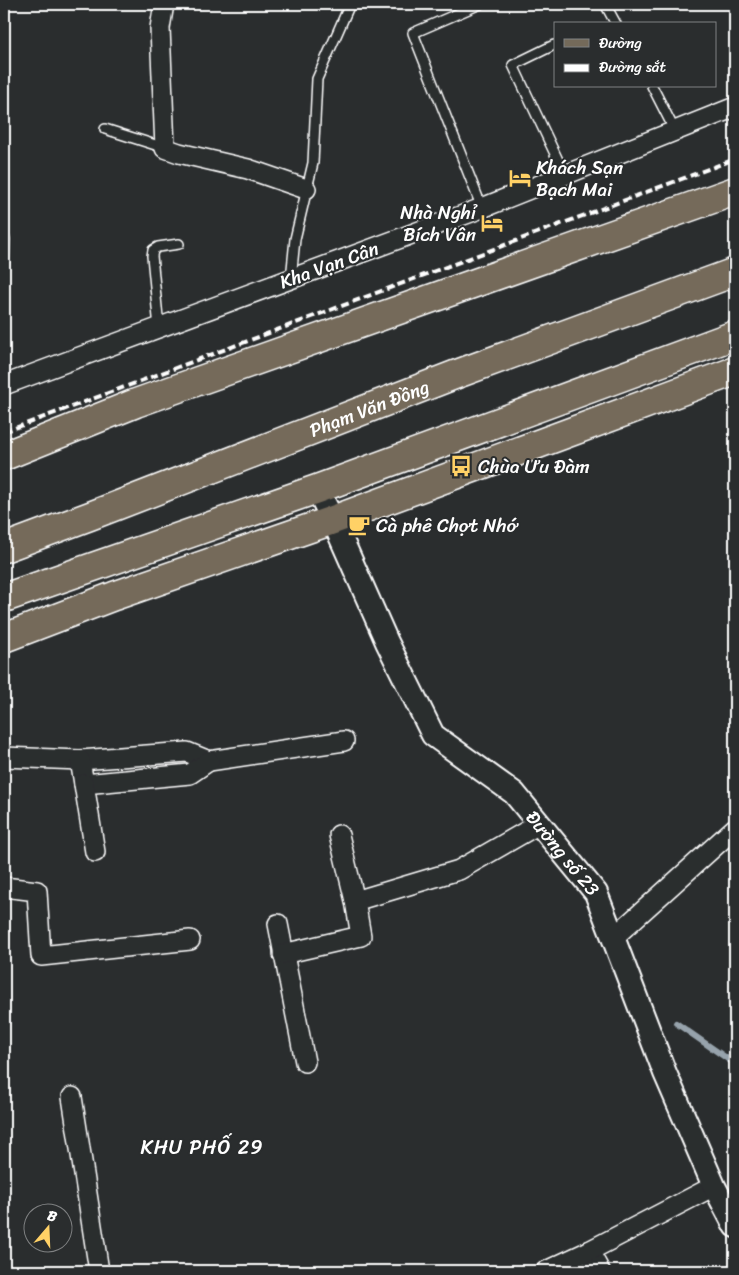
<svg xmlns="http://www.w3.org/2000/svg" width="739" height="1275" font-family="Sriracha,sans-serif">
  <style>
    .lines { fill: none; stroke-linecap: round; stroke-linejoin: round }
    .stream { stroke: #97a3ac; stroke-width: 6 }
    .service-casing { stroke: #fff; stroke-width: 12 }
    .minor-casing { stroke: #fff; stroke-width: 22 }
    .tertiary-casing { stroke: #fff; stroke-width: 26 }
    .primary-casing { stroke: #fff; stroke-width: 31 }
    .trunk-casing { stroke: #fff; stroke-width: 31 }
    .service { stroke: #2a2d2e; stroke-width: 9 }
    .minor { stroke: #2a2d2e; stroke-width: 19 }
    .tertiary { stroke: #2a2d2e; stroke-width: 22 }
    .primary { stroke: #746a5a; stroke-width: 28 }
    .trunk { stroke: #746a5a; stroke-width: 28 }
    .rail { stroke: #fff; stroke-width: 4; stroke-dasharray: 8 4; stroke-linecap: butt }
    .labels { text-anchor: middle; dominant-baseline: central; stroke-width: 4; stroke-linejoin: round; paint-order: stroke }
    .poi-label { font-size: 19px; fill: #fff; stroke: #2a2d2e; text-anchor: start }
    .street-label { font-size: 19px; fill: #fff; stroke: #2a2d2e }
    .neighbourhood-label { font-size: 20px; letter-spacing: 1px; fill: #fff; stroke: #2a2d2e }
  </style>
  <rect width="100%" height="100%" fill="#2a2d2e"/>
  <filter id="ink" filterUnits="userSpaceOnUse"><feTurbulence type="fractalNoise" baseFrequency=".02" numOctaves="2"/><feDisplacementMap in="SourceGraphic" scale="10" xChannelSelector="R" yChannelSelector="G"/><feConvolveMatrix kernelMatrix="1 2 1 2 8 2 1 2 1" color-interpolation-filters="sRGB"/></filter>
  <g filter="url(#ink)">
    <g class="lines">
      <polyline class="stream" points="676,1023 735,1064"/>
      <g class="service-casing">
        <g id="service">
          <polyline points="480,4 413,33 482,208"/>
          <polyline points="605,4 616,24"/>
          <polyline points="554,45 513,65 565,175"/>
          <polyline points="652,86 675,131"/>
          <polyline points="105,129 165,148"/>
          <polyline points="4,239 5,239 4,262"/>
          <polyline points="291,279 295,239 313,163 317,79 350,4"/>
          <polyline points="159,328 152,256 153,250 158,247 179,244"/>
        </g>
      </g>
      <g class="minor-casing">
        <g id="minor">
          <polyline points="164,4 160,28 165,148 179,153 248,169 306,189"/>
          <polyline points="4,385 482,208 735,107"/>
          <polyline points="4,757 80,760 187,752 209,761 344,741"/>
          <polyline points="80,760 84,784 190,774 209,761"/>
          <polyline points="84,784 95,852"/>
          <polyline points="4,887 37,891 41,956 190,940"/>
          <polyline points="355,901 459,870 539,824"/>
          <polyline points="278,924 305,1062"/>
          <polyline points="613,938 735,828"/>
          <polyline points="283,954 361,936 355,901 339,835"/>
          <polyline points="72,1097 99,1271"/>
          <polyline points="589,1251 600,1271"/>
          <polyline points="546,1271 589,1251 714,1186"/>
        </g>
      </g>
      <g class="tertiary-casing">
        <g id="tertiary">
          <path id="s1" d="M317 489 333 520 387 642 433 735 514 793 596 893 665 1073 714 1186 735 1226"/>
        </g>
      </g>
      <g class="primary-casing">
        <g id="primary">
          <polyline points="4,456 136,403 735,191"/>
          <polyline points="4,638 114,596 333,520 735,371"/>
        </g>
      </g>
      <g class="trunk-casing">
        <g id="trunk">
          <path id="s2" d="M4 548 90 516 457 374 735 272"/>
          <polyline points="4,598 317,489 735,335"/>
        </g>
      </g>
      <use href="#service" class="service"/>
      <use href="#minor" class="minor"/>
      <use href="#tertiary" class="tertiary"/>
      <use href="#primary" class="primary"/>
      <use href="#trunk" class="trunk"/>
      <polyline class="rail" points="4,432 735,159"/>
    </g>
  </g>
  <defs>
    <g id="hotel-bare" transform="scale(1.725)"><path d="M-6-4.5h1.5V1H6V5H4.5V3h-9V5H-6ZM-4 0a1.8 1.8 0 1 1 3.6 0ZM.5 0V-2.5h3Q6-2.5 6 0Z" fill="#ffd166" stroke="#2a2d2e" stroke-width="2.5" paint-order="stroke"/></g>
    <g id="bus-bare" transform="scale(1.725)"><path d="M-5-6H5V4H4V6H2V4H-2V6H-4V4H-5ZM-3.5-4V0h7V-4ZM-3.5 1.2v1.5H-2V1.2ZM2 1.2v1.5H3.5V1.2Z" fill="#ffd166" stroke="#2a2d2e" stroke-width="2.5" paint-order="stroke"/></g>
    <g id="cafe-bare" transform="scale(1.725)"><path d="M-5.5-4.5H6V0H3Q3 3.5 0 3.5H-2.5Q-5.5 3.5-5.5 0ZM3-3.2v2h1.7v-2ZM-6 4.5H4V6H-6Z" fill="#ffd166" stroke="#2a2d2e" stroke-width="2.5" paint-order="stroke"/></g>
  </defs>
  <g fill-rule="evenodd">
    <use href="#hotel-bare" x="520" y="178"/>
    <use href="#hotel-bare" x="492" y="223"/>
    <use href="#bus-bare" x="461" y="466"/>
    <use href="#cafe-bare" x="359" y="525"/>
  </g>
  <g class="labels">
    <g class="poi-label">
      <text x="536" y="167">Khách Sạn<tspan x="536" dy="22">Bạch Mai</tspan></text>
      <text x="476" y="212" text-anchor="end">Nhà Nghỉ<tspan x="476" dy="22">Bích Vân</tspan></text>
      <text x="478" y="466">Chùa Ưu Đàm</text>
      <text x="376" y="525">Cà phê Chợt Nhớ</text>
    </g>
    <g class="street-label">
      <text transform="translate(329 265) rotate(-20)">Kha Vạn Cân</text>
      <text stroke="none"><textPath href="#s2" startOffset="391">Phạm Văn Đồng</textPath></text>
      <text stroke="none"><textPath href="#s1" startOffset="449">Đường số 23</textPath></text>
    </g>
    <g class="neighbourhood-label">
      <text x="202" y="1147">KHU PHỐ 29</text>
    </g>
  </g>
  <rect width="739" height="1275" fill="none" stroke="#2a2d2e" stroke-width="20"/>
  <rect x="10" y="10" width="719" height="1255" fill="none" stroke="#fff" stroke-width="2" filter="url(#ink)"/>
  <rect x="554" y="22" width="162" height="65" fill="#2a2d2e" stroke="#7f8182"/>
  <rect x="564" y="39" width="25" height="8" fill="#746a5a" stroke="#7f8182"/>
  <text x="599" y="48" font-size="15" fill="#ffffff">Đường</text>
  <rect x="564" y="64" width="25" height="8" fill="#ffffff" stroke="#7f8182"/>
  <text x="599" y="72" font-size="15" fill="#ffffff">Đường sắt</text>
  <g transform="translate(48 1228) rotate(19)"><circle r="24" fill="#2a2d2e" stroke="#7f8182"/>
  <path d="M0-4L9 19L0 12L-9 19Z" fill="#ffd166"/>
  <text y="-8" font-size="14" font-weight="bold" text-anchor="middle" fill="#ffffff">B</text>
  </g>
</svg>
